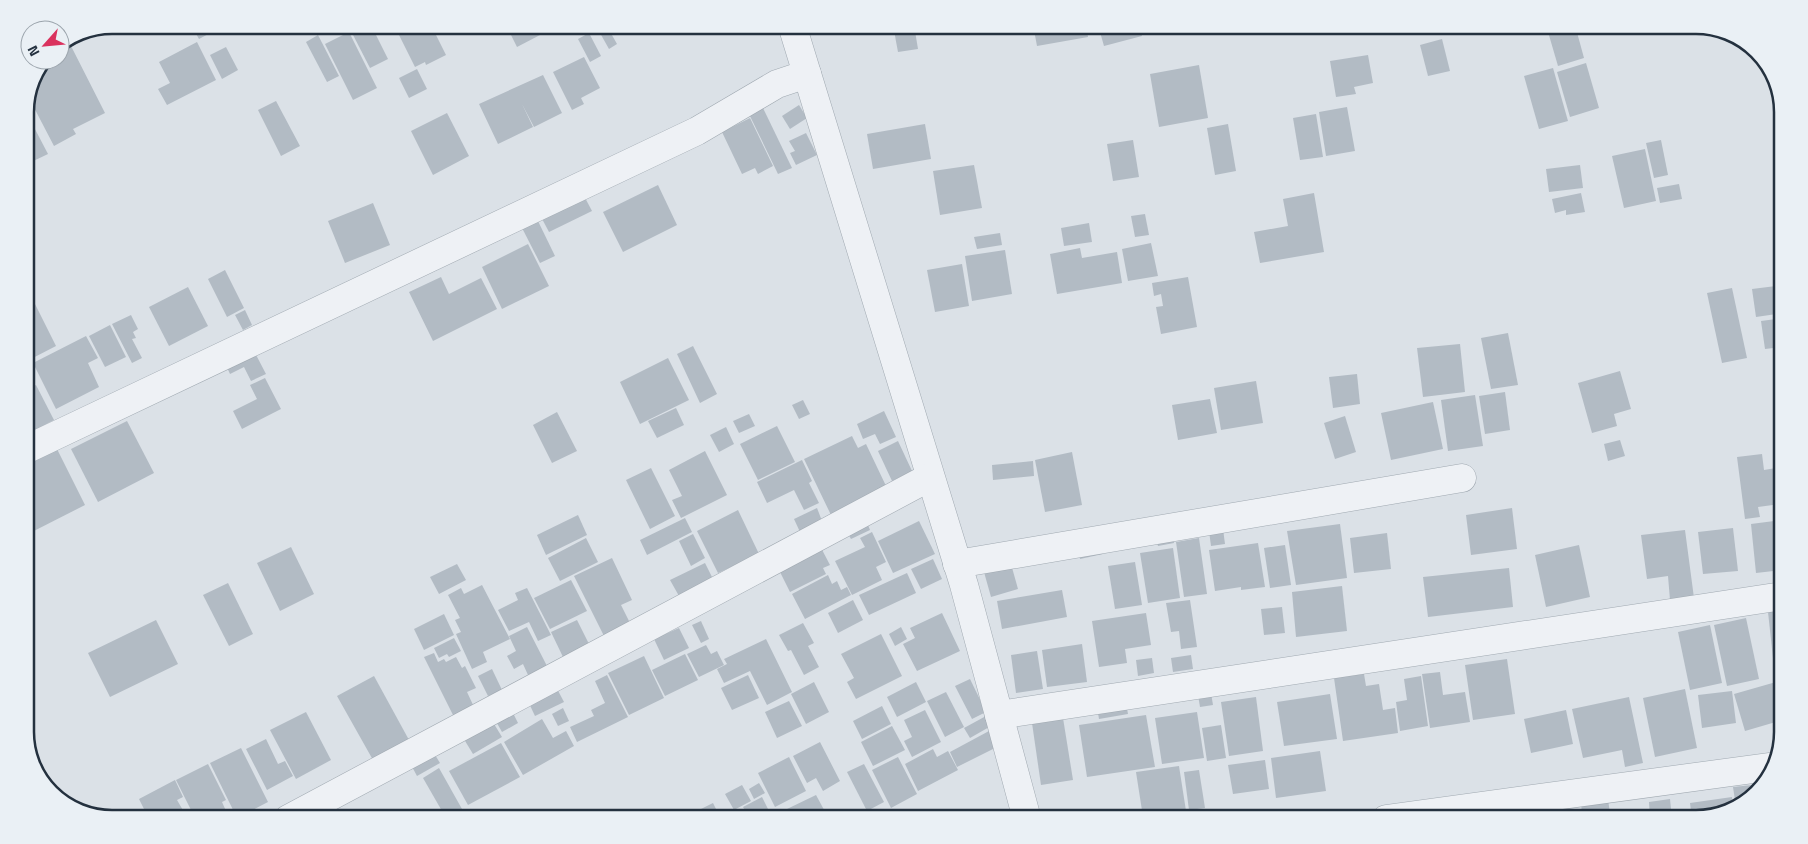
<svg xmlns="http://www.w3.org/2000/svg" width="1808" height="844" font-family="'Titillium Web',sans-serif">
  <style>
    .building { fill: #b2bbc4 }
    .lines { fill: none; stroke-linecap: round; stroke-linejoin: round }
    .minor-casing { stroke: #a0a9b1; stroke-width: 29 }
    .minor { stroke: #eef1f5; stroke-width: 28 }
    .rim { fill: none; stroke: #24313f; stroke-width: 2.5 }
  </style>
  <rect width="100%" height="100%" fill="#dbe1e7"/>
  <g class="building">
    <polygon points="191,25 214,25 216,30 199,39"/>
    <polygon points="359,25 371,25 388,59 370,68 350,29"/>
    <polygon points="404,25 431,25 446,55 426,65 425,62 415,67 396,29"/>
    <polygon points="435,25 455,25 439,33"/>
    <polygon points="473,25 492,25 477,33"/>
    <polygon points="510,25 535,25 540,35 517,47 507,27"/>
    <polygon points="893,25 914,25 918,49 898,52"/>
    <polygon points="1033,25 1086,25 1088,37 1037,46"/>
    <polygon points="1098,25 1139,25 1142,36 1104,46"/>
    <polygon points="1546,25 1575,25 1584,58 1558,66"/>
    <polygon points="608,28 617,44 609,49 600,33"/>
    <polygon points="349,32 377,88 353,100 325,44"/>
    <polygon points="589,33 601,56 590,62 578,39"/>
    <polygon points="318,35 339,76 327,82 306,42"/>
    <polygon points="1442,39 1450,71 1428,76 1420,45"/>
    <polygon points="197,42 216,80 167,105 158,89 170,83 159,62"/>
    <polygon points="71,46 105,113 73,129 76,134 54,146 29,98 46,60 60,60 60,51"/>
    <polygon points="226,47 238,70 222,79 210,55"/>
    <polygon points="1368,55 1373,83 1354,87 1356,94 1336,97 1330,61"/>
    <polygon points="584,57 600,88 581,98 584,104 572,110 553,72"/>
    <polygon points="1586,63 1599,108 1570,117 1557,72"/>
    <polygon points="1199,65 1208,118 1159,127 1150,74"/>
    <polygon points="1553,68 1568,121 1539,129 1524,76"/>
    <polygon points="417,69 427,89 409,98 399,78"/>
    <polygon points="543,75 562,113 534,127 522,104 533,127 498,144 479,104"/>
    <polygon points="276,101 300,146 281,156 258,110"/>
    <polygon points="799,105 807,118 790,129 782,116"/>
    <polygon points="1347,107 1355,151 1326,156 1319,112"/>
    <polygon points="763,108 792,168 778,174 749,114"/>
    <polygon points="25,110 48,154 25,165"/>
    <polygon points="447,113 469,156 433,175 411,131"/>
    <polygon points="1316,114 1323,157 1300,160 1293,118"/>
    <polygon points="750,118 773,166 758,174 755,168 742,174 722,132"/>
    <polygon points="925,124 931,159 873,169 867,134"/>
    <polygon points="1228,124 1236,171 1215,175 1207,128"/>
    <polygon points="806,133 817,155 796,165 790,153 795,151 789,141"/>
    <polygon points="1133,140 1139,177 1113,181 1107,144"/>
    <polygon points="1661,140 1668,175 1654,178 1646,143"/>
    <polygon points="1645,149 1656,201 1624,208 1612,156"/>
    <polygon points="974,165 982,208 940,215 933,171"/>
    <polygon points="1580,165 1583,188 1549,192 1546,169"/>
    <polygon points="1679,184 1682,199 1660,203 1657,188"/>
    <polygon points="658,185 677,225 623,252 603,212"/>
    <polygon points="1314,193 1324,252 1260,263 1254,232 1288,226 1283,199"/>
    <polygon points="1581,193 1585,212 1566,215 1566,210 1555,213 1552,199"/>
    <polygon points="583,194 592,211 549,232 540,215"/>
    <polygon points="373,203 390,245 345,263 328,221"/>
    <polygon points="1145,214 1149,235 1135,237 1131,216"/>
    <polygon points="536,217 555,256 540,263 520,224"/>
    <polygon points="1089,223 1092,242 1064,246 1061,228"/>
    <polygon points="1000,233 1002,245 977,249 974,237"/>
    <polygon points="1151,243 1158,276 1128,281 1122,249"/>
    <polygon points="528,244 549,286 502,309 482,267"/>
    <polygon points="1080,248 1082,258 1117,252 1122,283 1057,294 1050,254"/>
    <polygon points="1005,250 1012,294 972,301 965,256"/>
    <polygon points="962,264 969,306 935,312 927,270"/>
    <polygon points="225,270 244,308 227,317 208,279"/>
    <polygon points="441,277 449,294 481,278 497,309 433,341 409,292"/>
    <polygon points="1188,277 1197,327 1161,334 1156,307 1163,306 1161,294 1154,296 1152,283"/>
    <polygon points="1783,285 1783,313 1756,317 1752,289"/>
    <polygon points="188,287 208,326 169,346 149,307"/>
    <polygon points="1732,288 1747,358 1722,363 1707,293"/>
    <polygon points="33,300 56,346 25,362 25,304"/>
    <polygon points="245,310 252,325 243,330 235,315"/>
    <polygon points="131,315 138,329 133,332 136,338 132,339 142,358 132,363 112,324"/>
    <polygon points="1783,318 1783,347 1765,349 1761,321"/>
    <polygon points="110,325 126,357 105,367 89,336"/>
    <polygon points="1508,333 1518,385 1491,389 1481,338"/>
    <polygon points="86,336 98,358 88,363 99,387 56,409 33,363"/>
    <polygon points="1460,344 1465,392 1423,397 1417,348"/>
    <polygon points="693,346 717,394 700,403 677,354"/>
    <polygon points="253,349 266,374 251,381 244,367 230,374 225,363"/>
    <polygon points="668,358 689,400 640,424 620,382"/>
    <polygon points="1620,371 1631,409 1614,414 1617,426 1592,433 1578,383"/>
    <polygon points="1357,374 1360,404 1333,408 1329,377"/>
    <polygon points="265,378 281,409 242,429 233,411 257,399 250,385"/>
    <polygon points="1256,381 1263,423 1221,430 1214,388"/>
    <polygon points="36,385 54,420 25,435 25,391"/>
    <polygon points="1505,392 1510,430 1485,434 1479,396"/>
    <polygon points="1475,395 1483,446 1448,451 1441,400"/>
    <polygon points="1210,399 1217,433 1178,440 1172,405"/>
    <polygon points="803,400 810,414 799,419 792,405"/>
    <polygon points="1433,402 1443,449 1391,460 1381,413"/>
    <polygon points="676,408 684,425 657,438 648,421"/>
    <polygon points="884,411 896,437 880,444 875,434 863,439 857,424"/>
    <polygon points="557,412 577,451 552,463 533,425"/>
    <polygon points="749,414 755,426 739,433 733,421"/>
    <polygon points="1345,416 1356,452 1335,459 1324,423"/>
    <polygon points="127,421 154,473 98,502 71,449"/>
    <polygon points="777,426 795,462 758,480 740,444"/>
    <polygon points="726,427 734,444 719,452 710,435"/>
    <polygon points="852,436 858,448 866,444 887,488 831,515 804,459"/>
    <polygon points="1620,440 1625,456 1608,461 1604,444"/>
    <polygon points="898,441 912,471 892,481 878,451"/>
    <polygon points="55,445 85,505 26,535 25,460"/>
    <polygon points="705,451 727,495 681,518 672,500 682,496 669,470"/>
    <polygon points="1072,452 1082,505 1045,512 1035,460"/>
    <polygon points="1762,454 1764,470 1776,468 1780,504 1758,507 1760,517 1745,519 1737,457"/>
    <polygon points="802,460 812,481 809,483 819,503 804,510 794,490 767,503 757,482"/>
    <polygon points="1033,461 1034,476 993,480 992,465"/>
    <polygon points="651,468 675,516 650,529 626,480"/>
    <polygon points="1780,468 1783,468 1783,484 1782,484"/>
    <polygon points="817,508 822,521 800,532 794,519"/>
    <polygon points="1512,508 1517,549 1471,555 1466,515"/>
    <polygon points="738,510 759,554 718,573 697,531"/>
    <polygon points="578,515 587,535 546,555 537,535"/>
    <polygon points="685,518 692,532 647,555 640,540"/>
    <polygon points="866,520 870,530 851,539 846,530"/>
    <polygon points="1781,520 1783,570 1756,573 1751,524"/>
    <polygon points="919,521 935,554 893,573 878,541"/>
    <polygon points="1340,524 1347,578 1296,585 1287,531"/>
    <polygon points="1733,528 1738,571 1703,574 1698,532"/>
    <polygon points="1223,529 1225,544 1211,546 1209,531"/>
    <polygon points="1685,530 1694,598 1670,600 1668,576 1647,579 1641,535"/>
    <polygon points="872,532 886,562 876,567 882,580 852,595 835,561 865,547 860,538"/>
    <polygon points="1387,533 1391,569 1354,573 1350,538"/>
    <polygon points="693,534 705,558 691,566 679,541"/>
    <polygon points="1173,534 1174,543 1158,546 1156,537"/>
    <polygon points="586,538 598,562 560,581 548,558"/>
    <polygon points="1199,538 1207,594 1184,597 1176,542"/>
    <polygon points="1258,543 1265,587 1241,590 1241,587 1215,591 1209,550"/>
    <polygon points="819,544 830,565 823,568 826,574 790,592 777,566"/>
    <polygon points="1101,545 1103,554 1080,559 1079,550"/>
    <polygon points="1285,545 1291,585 1270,588 1264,548"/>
    <polygon points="1579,545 1590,597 1546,607 1535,555"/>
    <polygon points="291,547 314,594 280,611 257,563"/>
    <polygon points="1173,548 1180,598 1148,603 1140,553"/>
    <polygon points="1009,557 1018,589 991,597 982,565"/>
    <polygon points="612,558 632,600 621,605 630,623 604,636 574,576"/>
    <polygon points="933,559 942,579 921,589 911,569"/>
    <polygon points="1135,562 1142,605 1115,609 1108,566"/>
    <polygon points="705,563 713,579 679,596 670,580"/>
    <polygon points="457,564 466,580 439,594 430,577"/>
    <polygon points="1509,568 1513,607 1428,617 1423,577"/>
    <polygon points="907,573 916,593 869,615 859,595"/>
    <polygon points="828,575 832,584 837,581 841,590 847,587 851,595 805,619 792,594"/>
    <polygon points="571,580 587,611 550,629 534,598"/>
    <polygon points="228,583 253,634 229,646 203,595"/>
    <polygon points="482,585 510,639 483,652 487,662 472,669 456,634 461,632 455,620 460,618 448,595 461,588 464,594"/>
    <polygon points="1342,586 1347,631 1296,637 1292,592"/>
    <polygon points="527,588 551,635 538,641 529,622 509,631 498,610 518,600 515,593"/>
    <polygon points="1062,590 1067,617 1002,629 997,601"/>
    <polygon points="853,600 863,620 838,633 828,613"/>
    <polygon points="1190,600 1197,647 1181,649 1179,631 1171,632 1166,603"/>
    <polygon points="1282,607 1285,633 1264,635 1261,609"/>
    <polygon points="1783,610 1783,676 1775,677 1768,612"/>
    <polygon points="942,613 960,651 917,671 903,644 915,638 910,628"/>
    <polygon points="1146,613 1151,645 1125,649 1127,663 1099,667 1092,621"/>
    <polygon points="444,614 454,635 424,650 414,629"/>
    <polygon points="1746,618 1759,679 1727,686 1714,625"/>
    <polygon points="156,620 178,664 110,697 88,653"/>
    <polygon points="577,620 589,644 563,657 551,632"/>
    <polygon points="701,621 709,639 701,643 692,625"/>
    <polygon points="803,623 814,643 808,646 819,667 804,675 791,650 788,651 779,635"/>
    <polygon points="1710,625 1722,683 1690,690 1678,632"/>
    <polygon points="527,627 547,666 528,675 523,664 514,669 507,656 516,651 509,636"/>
    <polygon points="901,627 907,639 895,646 889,634"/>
    <polygon points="679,628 689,648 664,660 654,639"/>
    <polygon points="881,634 902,676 856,699 847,682 854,678 841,654"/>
    <polygon points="454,638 461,651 449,657 447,654 439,658 434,648"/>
    <polygon points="766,639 792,692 767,705 750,671 724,683 717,669 727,664 724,659"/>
    <polygon points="1082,644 1087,682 1047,687 1042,650"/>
    <polygon points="706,645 711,654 717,651 724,665 699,677 687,654"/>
    <polygon points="1037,651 1043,689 1016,693 1011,655"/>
    <polygon points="434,653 438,662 444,659 446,662 456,657 462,668 465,666 476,688 467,692 474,707 454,717 424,657"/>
    <polygon points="685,654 698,680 665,696 652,670"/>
    <polygon points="1191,655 1193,669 1173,672 1171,658"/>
    <polygon points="644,656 664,698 629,715 608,673"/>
    <polygon points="1152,658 1154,673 1138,676 1136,660"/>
    <polygon points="1507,659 1515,714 1473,720 1465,665"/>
    <polygon points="492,669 502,690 488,696 478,676"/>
    <polygon points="1440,672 1443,695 1465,692 1470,722 1430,728 1422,674"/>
    <polygon points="1364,674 1366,686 1379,684 1383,710 1395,708 1398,733 1343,741 1334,678"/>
    <polygon points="607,675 628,717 577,742 570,727 594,716 591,710 605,703 595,681"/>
    <polygon points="748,675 759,698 732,710 721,688"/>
    <polygon points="374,676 409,740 373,760 337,696"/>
    <polygon points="1421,676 1428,726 1400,731 1396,702 1407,700 1404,679"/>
    <polygon points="970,679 986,712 972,719 955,686"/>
    <polygon points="814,682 829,712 806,724 791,694"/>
    <polygon points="916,682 926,702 897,717 887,697"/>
    <polygon points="1776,682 1783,706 1783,720 1745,731 1734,694"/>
    <polygon points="555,685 564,702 535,716 527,699"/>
    <polygon points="1685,689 1697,748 1655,757 1643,698"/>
    <polygon points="1732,691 1736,723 1702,728 1698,695"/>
    <polygon points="946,692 964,727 945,737 927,701"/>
    <polygon points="1211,693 1213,705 1200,707 1198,695"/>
    <polygon points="1330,694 1337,739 1284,746 1277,702"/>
    <polygon points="1256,697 1263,751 1229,756 1221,702"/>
    <polygon points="1629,697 1643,763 1625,767 1622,750 1583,758 1572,709"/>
    <polygon points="789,701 802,726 777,738 765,712"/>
    <polygon points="1126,703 1128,714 1099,719 1097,707"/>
    <polygon points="882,706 891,724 862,739 853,721"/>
    <polygon points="563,708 569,721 558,726 552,714"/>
    <polygon points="511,709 518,723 502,732 494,718"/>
    <polygon points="925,710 941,742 912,757 904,741 912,737 904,720"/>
    <polygon points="1566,710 1573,744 1531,753 1524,719"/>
    <polygon points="306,712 331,760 296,779 270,730"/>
    <polygon points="1197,712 1204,758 1162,764 1155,718"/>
    <polygon points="1146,715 1155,767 1087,777 1079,725"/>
    <polygon points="986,716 991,726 970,738 964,728"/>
    <polygon points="1063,718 1073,780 1041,785 1032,723"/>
    <polygon points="491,719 502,737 473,754 462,736"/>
    <polygon points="542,719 553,738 566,731 574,746 523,775 504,742"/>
    <polygon points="1221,725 1226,758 1207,761 1202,728"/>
    <polygon points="892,726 905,750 873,766 861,742"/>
    <polygon points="989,731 997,747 957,767 950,752"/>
    <polygon points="266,739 278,764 285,761 293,776 267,790 246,749"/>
    <polygon points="820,742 840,781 823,791 816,778 807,783 793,756"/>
    <polygon points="501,743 520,777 468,805 449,771"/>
    <polygon points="241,748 268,802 237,818 210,763"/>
    <polygon points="933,749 937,757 948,751 958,770 918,791 905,764"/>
    <polygon points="432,750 440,763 417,776 410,763"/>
    <polygon points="1320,751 1326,791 1276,798 1271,758"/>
    <polygon points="789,757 806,791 775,807 758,773"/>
    <polygon points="898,757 917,794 891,808 872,770"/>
    <polygon points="1265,760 1269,789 1233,794 1228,765"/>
    <polygon points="208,764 226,800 222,802 226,811 212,818 208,809 194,816 176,780"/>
    <polygon points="864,764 884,802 867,811 847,772"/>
    <polygon points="1179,766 1186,811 1143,817 1136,772"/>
    <polygon points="439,768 462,809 446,818 423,778"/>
    <polygon points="1199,770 1205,808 1189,810 1184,772"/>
    <polygon points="175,780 183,797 177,800 184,812 170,819 149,819 139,799"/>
    <polygon points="759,783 765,793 754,799 749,789"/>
    <polygon points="1762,784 1745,804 1736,807 1733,787"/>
    <polygon points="742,785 751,801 734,810 725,794"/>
    <polygon points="816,795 829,819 792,819 787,809"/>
    <polygon points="762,797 770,813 757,819 750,819 743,807"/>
    <polygon points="1732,797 1733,808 1697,819 1692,819 1690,803"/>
    <polygon points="1670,799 1672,819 1650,819 1649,802"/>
    <polygon points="1608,800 1611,819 1583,819 1581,805"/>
    <polygon points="713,803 721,819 681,819"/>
    <polygon points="485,809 491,819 467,819"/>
    <polygon points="1009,810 1014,819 993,819"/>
    <polygon points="1581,810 1582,819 1556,819 1555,815"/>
    <polygon points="120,811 124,819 107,818"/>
    <polygon points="776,812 779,819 762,819"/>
    <polygon points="1553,812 1554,819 1526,819 1526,817"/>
    <polygon points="143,813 146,819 131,819"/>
    <polygon points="892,813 895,819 881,819"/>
    <polygon points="185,815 187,819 176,819"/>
  </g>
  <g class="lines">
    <g class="minor-casing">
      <g id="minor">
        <polyline points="792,25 964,585 1027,819"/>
        <polyline points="25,450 697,131 777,84 807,74"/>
        <polyline points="957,564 1462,478"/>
        <polyline points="999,715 1783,596"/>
        <polyline points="288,819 930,477"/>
        <polyline points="1386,819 1776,766"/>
      </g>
    </g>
    <use href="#minor" class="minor"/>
  </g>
  <path d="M0 0H1808V844H0ZM112 34H1696A78 78 0 0 1 1774 112V732A78 78 0 0 1 1696 810H112A78 78 0 0 1 34 732V112A78 78 0 0 1 112 34Z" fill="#eaf0f5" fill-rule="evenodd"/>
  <path class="rim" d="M112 34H1696A78 78 0 0 1 1774 112V732A78 78 0 0 1 1696 810H112A78 78 0 0 1 34 732V112A78 78 0 0 1 112 34Z"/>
  <g transform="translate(45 45) rotate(243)"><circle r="24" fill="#eaf0f5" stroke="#9ba4ac"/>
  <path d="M0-4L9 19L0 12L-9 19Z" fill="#da325e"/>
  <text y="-8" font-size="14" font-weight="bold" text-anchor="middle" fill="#24313f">N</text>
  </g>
</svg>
